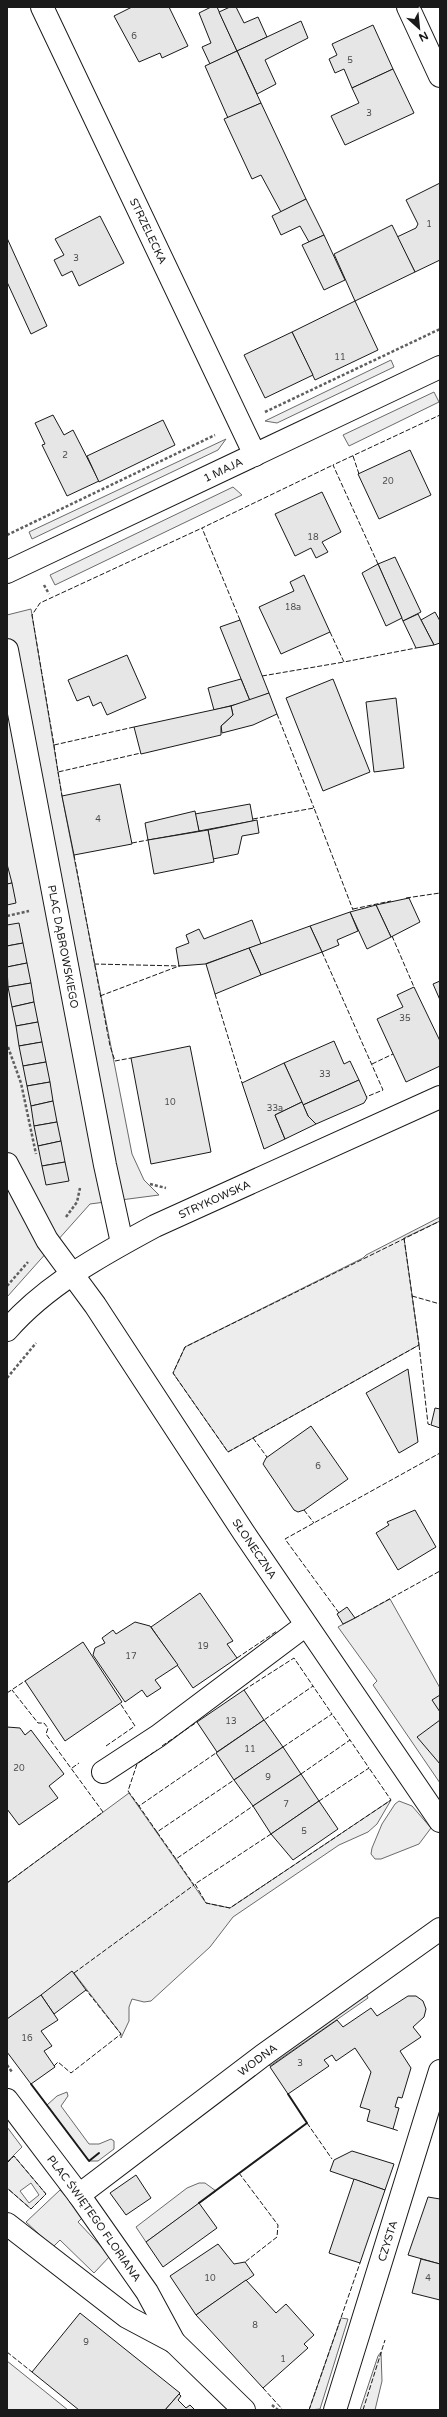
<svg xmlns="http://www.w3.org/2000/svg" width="447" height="2417" font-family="'Varela Round',sans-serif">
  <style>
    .built { fill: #ededed; stroke: #6a6a6a; fill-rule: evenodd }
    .building { fill: #e6e6e6; stroke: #1a1a1a }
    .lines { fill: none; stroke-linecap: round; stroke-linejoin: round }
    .minor-casing { stroke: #1a1a1a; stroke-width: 24 }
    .major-casing { stroke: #1a1a1a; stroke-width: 24 }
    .path { stroke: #5f5f5f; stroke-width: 2.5; stroke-dasharray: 3 2; stroke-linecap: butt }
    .minor { stroke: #fff; stroke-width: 22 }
    .major { stroke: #fff; stroke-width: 22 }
    .fence { stroke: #1a1a1a; stroke-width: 1; stroke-dasharray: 5 2; stroke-linecap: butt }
    .wall { stroke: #1a1a1a; stroke-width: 2 }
    .labels { text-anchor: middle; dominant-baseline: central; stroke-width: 3; stroke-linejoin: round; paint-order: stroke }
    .number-label { font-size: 9px; fill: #4d4d4d }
    .street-label { font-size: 11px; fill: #1a1a1a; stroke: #fff }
  </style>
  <rect width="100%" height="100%" fill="#fff"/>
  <g class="built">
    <polygon points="391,360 394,367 277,423 265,421"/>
    <polygon points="434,392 439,402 349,446 343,435"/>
    <polygon points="226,439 218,450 32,539 29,532"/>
    <polygon points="233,487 242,495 55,585 50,575"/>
    <polygon points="31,609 62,796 132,1154 144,1180 159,1195 90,1204 7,1297 7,615"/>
    <polygon points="440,1217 440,1221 404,1238 419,1345 228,1452 173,1373 185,1347 363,1258 366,1255"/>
    <polygon points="390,1599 440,1688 440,1783 373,1685 377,1681 338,1627"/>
    <polygon points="129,1793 206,1903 230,1908 391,1800 377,1824 368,1832 339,1845 233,1917 210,1947 151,2001 144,2002 132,1999 129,2007 129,2021 121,2038 121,2034 74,1973 7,2020 7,1883"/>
    <polygon points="399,1801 412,1806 431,1828 419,1844 381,1859 375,1859 371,1854 372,1848 382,1824 395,1804"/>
    <polygon points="366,1994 368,1998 270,2066 267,2063"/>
    <polygon points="67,2092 68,2096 61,2106 89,2144 99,2144 111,2139 114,2141 114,2149 98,2161 89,2161 47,2105 57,2096"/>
    <polygon points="7,2127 22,2147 7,2162"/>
    <path d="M14 2156 46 2194 31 2209 7 2188V2163ZM31 2183 39 2195 29 2203 20 2191Z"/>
    <polygon points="199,2183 205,2183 216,2191 146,2242 136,2227 187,2188"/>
    <polygon points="60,2190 84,2216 78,2222 110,2256 94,2273 60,2240 53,2247 26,2222"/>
    <polygon points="341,2318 348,2319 320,2409 309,2410"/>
    <polygon points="381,2352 382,2381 375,2410 360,2410 378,2356"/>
    <polygon points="7,2361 68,2410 7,2410"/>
  </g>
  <g class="building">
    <polygon points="132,7 169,7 188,46 162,58 160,53 139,62 114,16"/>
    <polygon points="211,7 217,7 237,51 210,64 202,47 211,43 199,13"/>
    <polygon points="230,7 236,7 244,23 258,17 267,37 237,51 219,12"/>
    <polygon points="301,21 308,38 265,60 276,84 257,94 237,51"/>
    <polygon points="373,25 393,69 352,88 344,69 335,73 329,59 337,55 332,44"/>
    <polygon points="237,51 261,103 228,118 205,66"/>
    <polygon points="393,69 414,113 345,145 331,116 359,103 352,88"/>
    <polygon points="261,103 306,199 281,212 261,175 252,179 224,119"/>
    <polygon points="440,183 440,260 415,272 397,237 416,228 418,224 406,200"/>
    <polygon points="306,199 324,235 309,242 300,226 281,235 272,216"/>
    <polygon points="100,216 124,263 79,286 72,271 62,276 54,260 64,255 55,239"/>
    <polygon points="392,225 415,272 355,301 334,254"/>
    <polygon points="324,235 345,280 324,290 302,245"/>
    <polygon points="7,238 47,326 31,334 7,282"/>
    <polygon points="355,301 378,350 315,380 292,332"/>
    <polygon points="292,332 313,375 265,398 244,355"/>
    <polygon points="53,415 64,435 73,430 99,481 67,496 42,445 45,444 35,423"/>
    <polygon points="163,420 175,445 99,482 87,456"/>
    <polygon points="410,450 431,495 379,519 358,474"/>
    <polygon points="322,492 341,532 322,542 328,552 316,558 311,548 295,556 275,514"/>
    <polygon points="395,557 421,612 403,621 378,564"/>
    <polygon points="378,564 402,618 386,626 362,573"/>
    <polygon points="304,575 330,632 281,654 259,607 294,591 290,582"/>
    <polygon points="435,612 440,621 440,643 434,645 421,620"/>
    <polygon points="418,614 421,620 434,645 416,648 403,621"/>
    <polygon points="240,620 269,693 250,701 220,627"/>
    <polygon points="127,655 146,698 107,715 101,702 93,706 89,696 77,701 68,680"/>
    <polygon points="241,679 250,701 214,710 208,688"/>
    <polygon points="333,679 370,772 323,791 286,698"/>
    <polygon points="269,693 277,714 253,725 222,733 221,726 233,715 231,706"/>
    <polygon points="396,698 404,768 374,772 366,702"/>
    <polygon points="231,706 233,715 221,726 221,735 141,754 134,727"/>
    <polygon points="120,784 132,844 74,855 62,796"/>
    <polygon points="250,804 253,821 199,831 195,814"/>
    <polygon points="195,811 199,831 148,840 145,823"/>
    <polygon points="257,820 259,833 242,836 238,854 213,859 208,830"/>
    <polygon points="208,830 214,862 154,874 148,840"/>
    <polygon points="7,864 12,883 7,884"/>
    <polygon points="12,883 16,903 7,905 7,884"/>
    <polygon points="409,898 420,922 391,937 376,905"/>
    <polygon points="376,905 391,937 367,949 350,912"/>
    <polygon points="350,912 358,931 337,940 339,945 322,952 310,926"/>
    <polygon points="252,920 261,944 205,964 179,966 176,948 189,943 186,935 199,929 204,939"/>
    <polygon points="19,923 23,943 7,946 7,925"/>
    <polygon points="310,926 322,952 261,975 249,948"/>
    <polygon points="23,943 27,963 7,967 7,946"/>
    <polygon points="249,948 261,975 215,994 206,964"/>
    <polygon points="27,963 31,983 8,987 7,967"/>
    <polygon points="440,981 440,1000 433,984"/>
    <polygon points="31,983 34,1002 12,1007 8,987"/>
    <polygon points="414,987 440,1041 440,1066 406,1082 377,1019 403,1007 397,995"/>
    <polygon points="34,1002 38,1022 16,1026 12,1007"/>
    <polygon points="38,1022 42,1042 19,1046 16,1026"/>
    <polygon points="334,1041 344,1064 350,1061 359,1080 303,1105 284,1063"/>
    <polygon points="42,1042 46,1062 23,1066 19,1046"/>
    <polygon points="190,1046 211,1152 151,1164 131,1058"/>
    <polygon points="46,1062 50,1082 27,1086 23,1066"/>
    <polygon points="284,1063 302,1102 275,1115 285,1139 264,1149 242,1083"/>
    <polygon points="359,1080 367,1098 364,1103 316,1124 308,1116 303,1105"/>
    <polygon points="50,1082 53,1101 31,1106 27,1086"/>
    <polygon points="53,1101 57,1122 34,1126 31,1106"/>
    <polygon points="302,1102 308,1116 316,1124 285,1139 275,1115"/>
    <polygon points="57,1122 61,1141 38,1146 34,1126"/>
    <polygon points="61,1141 65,1162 42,1166 38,1146"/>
    <polygon points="65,1162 69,1181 46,1185 42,1166"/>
    <polygon points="408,1369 418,1442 399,1453 366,1393"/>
    <polygon points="435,1408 440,1409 440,1428 431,1425"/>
    <polygon points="311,1426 348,1479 304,1510 298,1512 294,1510 263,1464 266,1458"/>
    <polygon points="415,1510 436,1547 398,1570 376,1533 389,1525 387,1522"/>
    <polygon points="200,1593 233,1641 227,1644 237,1658 193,1688 151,1627"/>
    <polygon points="347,1607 355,1618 343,1624 337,1614"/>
    <polygon points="135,1622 150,1626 178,1665 155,1680 161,1688 147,1697 142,1690 125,1702 93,1655 95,1648 105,1643 102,1638 113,1630 116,1634"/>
    <polygon points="83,1642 122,1702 65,1741 25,1681"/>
    <polygon points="244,1690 264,1720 217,1752 197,1722"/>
    <polygon points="440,1695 440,1712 432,1700"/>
    <polygon points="264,1720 283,1747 234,1780 216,1753"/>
    <polygon points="440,1720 440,1764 417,1737"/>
    <polygon points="7,1727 20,1728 25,1735 31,1730 64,1774 49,1786 58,1798 19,1825 7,1809"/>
    <polygon points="283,1747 301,1774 253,1806 234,1780"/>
    <polygon points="301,1774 319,1801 271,1834 253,1806"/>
    <polygon points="319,1801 338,1829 293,1860 271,1834"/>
    <polygon points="72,1971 86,1990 54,2014 41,1995"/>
    <polygon points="41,1995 58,2020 41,2031 52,2046 44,2051 55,2067 31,2084 7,2052 7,2019"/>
    <polygon points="408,1996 416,1996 423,2001 426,2009 424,2017 413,2027 421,2037 400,2051 411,2068 402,2098 398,2097 395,2107 399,2108 393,2129 367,2121 370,2110 360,2107 371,2072 355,2048 336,2061 332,2055 324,2060 329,2066 288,2094 270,2067 337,2020 343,2027 371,2008 377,2016"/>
    <polygon points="352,2151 394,2164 385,2190 330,2171 334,2160"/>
    <polygon points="136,2175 151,2198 126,2215 110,2193"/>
    <polygon points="354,2179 385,2190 360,2263 329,2253"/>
    <polygon points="428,2197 440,2199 440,2264 408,2255"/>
    <polygon points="199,2203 217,2228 163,2267 146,2242"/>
    <polygon points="218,2244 234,2264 245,2262 254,2275 196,2315 170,2276"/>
    <polygon points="421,2259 440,2264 440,2300 412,2293"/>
    <polygon points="246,2280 276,2313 286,2304 314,2335 304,2344 308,2348 263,2388 196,2315"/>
    <polygon points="80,2313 180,2393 165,2410 79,2410 32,2372"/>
    <polygon points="179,2394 181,2396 178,2400 186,2408 190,2405 195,2410 165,2410"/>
  </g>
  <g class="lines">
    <g class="minor-casing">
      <g id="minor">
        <path id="s1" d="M42 7 255 455"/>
        <polyline points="408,7 440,76"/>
        <path id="s2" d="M7 650 105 1165 122 1243"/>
        <path id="s3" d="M7 1164 47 1240 95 1305 244 1533 440 1821"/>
        <path id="s4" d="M7 1330C46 1285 103 1254 155 1226L440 1097"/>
        <polyline points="103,1772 158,1736 306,1625"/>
        <path id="s5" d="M7 2100 79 2195 147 2292 174 2342"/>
        <path id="s6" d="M79 2195 262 2056 440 1929"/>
        <polyline points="7,2224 127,2317 174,2342 244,2410"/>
        <path id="s7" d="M335 2410 440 2071"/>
      </g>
    </g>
    <g class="major-casing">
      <g id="major">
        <path id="s8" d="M7 572 440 367"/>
      </g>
    </g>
    <g class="path">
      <polyline points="265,412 440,329"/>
      <polyline points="7,535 215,435"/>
      <polyline points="44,585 49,594"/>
      <polyline points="7,916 29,911"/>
      <polyline points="8,1047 21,1083 36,1154"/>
      <polyline points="150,1184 166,1188"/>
      <polyline points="66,1217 77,1202 80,1188"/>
      <polyline points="7,1286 28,1262"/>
      <polyline points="7,1378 36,1343"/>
      <polyline points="7,2065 12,2072"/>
      <polyline points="272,2405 278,2410"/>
    </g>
    <use href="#minor" class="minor"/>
    <use href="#major" class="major"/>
    <g class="fence">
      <polyline points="353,456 359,474"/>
      <polyline points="378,564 333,465 440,415"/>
      <polyline points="240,620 202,528 333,465"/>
      <polyline points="330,632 344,662 416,648"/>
      <polyline points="262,676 344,662"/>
      <polyline points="277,714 314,808"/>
      <polyline points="134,727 54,745 32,615 40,603 202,528"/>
      <polyline points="54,745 58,772 141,753"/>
      <polyline points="58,772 62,796"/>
      <polyline points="253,819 314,808 353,910"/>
      <polyline points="132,843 148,840"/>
      <polyline points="74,855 110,1046 115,1061 131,1058"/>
      <polyline points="406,898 440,893"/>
      <polyline points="353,909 391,901"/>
      <polyline points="392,936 414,987"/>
      <polyline points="322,952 383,1090 366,1097"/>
      <polyline points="94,964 180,966"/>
      <polyline points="215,994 242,1083"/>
      <polyline points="100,996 179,966"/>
      <polyline points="372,1064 393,1054"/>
      <polyline points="404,1238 419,1345 228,1452 173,1373 185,1347 440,1221"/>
      <polyline points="412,1296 440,1304"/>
      <polyline points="419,1345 428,1424 431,1425"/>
      <polyline points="253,1438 267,1457"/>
      <polyline points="304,1510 314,1523"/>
      <polyline points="339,1613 285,1539 440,1453"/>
      <polyline points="355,1618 440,1571"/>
      <polyline points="237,1658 277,1631"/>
      <polyline points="244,1690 294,1658 313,1686 264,1720"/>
      <polyline points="7,1693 25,1681"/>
      <polyline points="106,1746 135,1726 120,1703"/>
      <polyline points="162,1746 197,1722"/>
      <polyline points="283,1747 332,1714 313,1686"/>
      <polyline points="72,1768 79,1763"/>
      <polyline points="301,1774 350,1740 332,1714"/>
      <polyline points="319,1801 369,1768 350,1740"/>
      <polyline points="139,1806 128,1791 137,1764 157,1750"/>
      <polyline points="157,1832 139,1806 216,1753"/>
      <polyline points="271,1834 195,1884 206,1903 230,1908 391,1800 369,1768"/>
      <polyline points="176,1859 157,1832 234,1780"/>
      <polyline points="7,1883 103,1812 46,1734 48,1728 44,1723 38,1723 12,1690"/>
      <polyline points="74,1973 194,1885 176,1859 253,1806"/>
      <polyline points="54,2066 58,2062 71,2073 121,2034 86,1990"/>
      <polyline points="307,2123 332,2159"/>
      <polyline points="393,2129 399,2131"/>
      <polyline points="7,2163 14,2156 46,2194 31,2209 7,2188"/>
      <polyline points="239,2173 278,2225 277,2237 245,2262"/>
      <polyline points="7,2352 32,2372"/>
      <polyline points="263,2388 283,2410"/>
      <polyline points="309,2410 360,2263"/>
      <polyline points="363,2410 385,2340"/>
    </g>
    <g class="wall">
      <polyline points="31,2084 89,2161 99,2153"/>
      <polyline points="199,2203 307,2123 288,2094"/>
    </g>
  </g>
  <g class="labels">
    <g class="number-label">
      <text x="134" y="36">6</text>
      <text x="350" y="60">5</text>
      <text x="369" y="113">3</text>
      <text x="429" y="224">1</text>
      <text x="76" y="258">3</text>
      <text x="340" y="357">11</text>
      <text x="65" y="455">2</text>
      <text x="388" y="481">20</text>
      <text x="313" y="537">18</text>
      <text x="293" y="607">18a</text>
      <text x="98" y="819">4</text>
      <text x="405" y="1018">35</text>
      <text x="325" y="1074">33</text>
      <text x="170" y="1102">10</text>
      <text x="275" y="1108">33a</text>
      <text x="318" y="1466">6</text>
      <text x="203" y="1646">19</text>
      <text x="131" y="1656">17</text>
      <text x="231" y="1721">13</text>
      <text x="250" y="1749">11</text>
      <text x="19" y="1768">20</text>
      <text x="268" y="1777">9</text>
      <text x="286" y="1804">7</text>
      <text x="304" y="1831">5</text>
      <text x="27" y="2038">16</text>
      <text x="300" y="2063">3</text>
      <text x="210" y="2278">10</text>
      <text x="428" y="2278">4</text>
      <text x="255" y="2325">8</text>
      <text x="86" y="2342">9</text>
      <text x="283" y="2359">1</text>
    </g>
    <g class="street-label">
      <text stroke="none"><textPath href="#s1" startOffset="248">STRZELECKA</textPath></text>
      <text stroke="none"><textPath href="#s8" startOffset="239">1 MAJA</textPath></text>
      <text stroke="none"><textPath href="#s2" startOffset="302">PLAC DĄBROWSKIEGO</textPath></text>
      <text stroke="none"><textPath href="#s4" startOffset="247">STRYKOWSKA</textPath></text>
      <text stroke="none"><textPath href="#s3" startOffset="458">SŁONECZNA</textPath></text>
      <text stroke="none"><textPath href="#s6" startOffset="224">WODNA</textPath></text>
      <text stroke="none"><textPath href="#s5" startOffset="147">PLAC ŚWIĘTEGO FLORIANA</textPath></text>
      <text stroke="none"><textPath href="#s7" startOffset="177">CZYSTA</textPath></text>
    </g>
  </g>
  <rect width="447" height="2417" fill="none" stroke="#1a1a1a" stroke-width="16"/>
  <g transform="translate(419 28) rotate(153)" stroke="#ffffff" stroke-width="3" paint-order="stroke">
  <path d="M0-3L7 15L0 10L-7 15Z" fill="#1a1a1a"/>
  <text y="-6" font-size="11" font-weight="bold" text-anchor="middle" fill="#1a1a1a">N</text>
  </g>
</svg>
